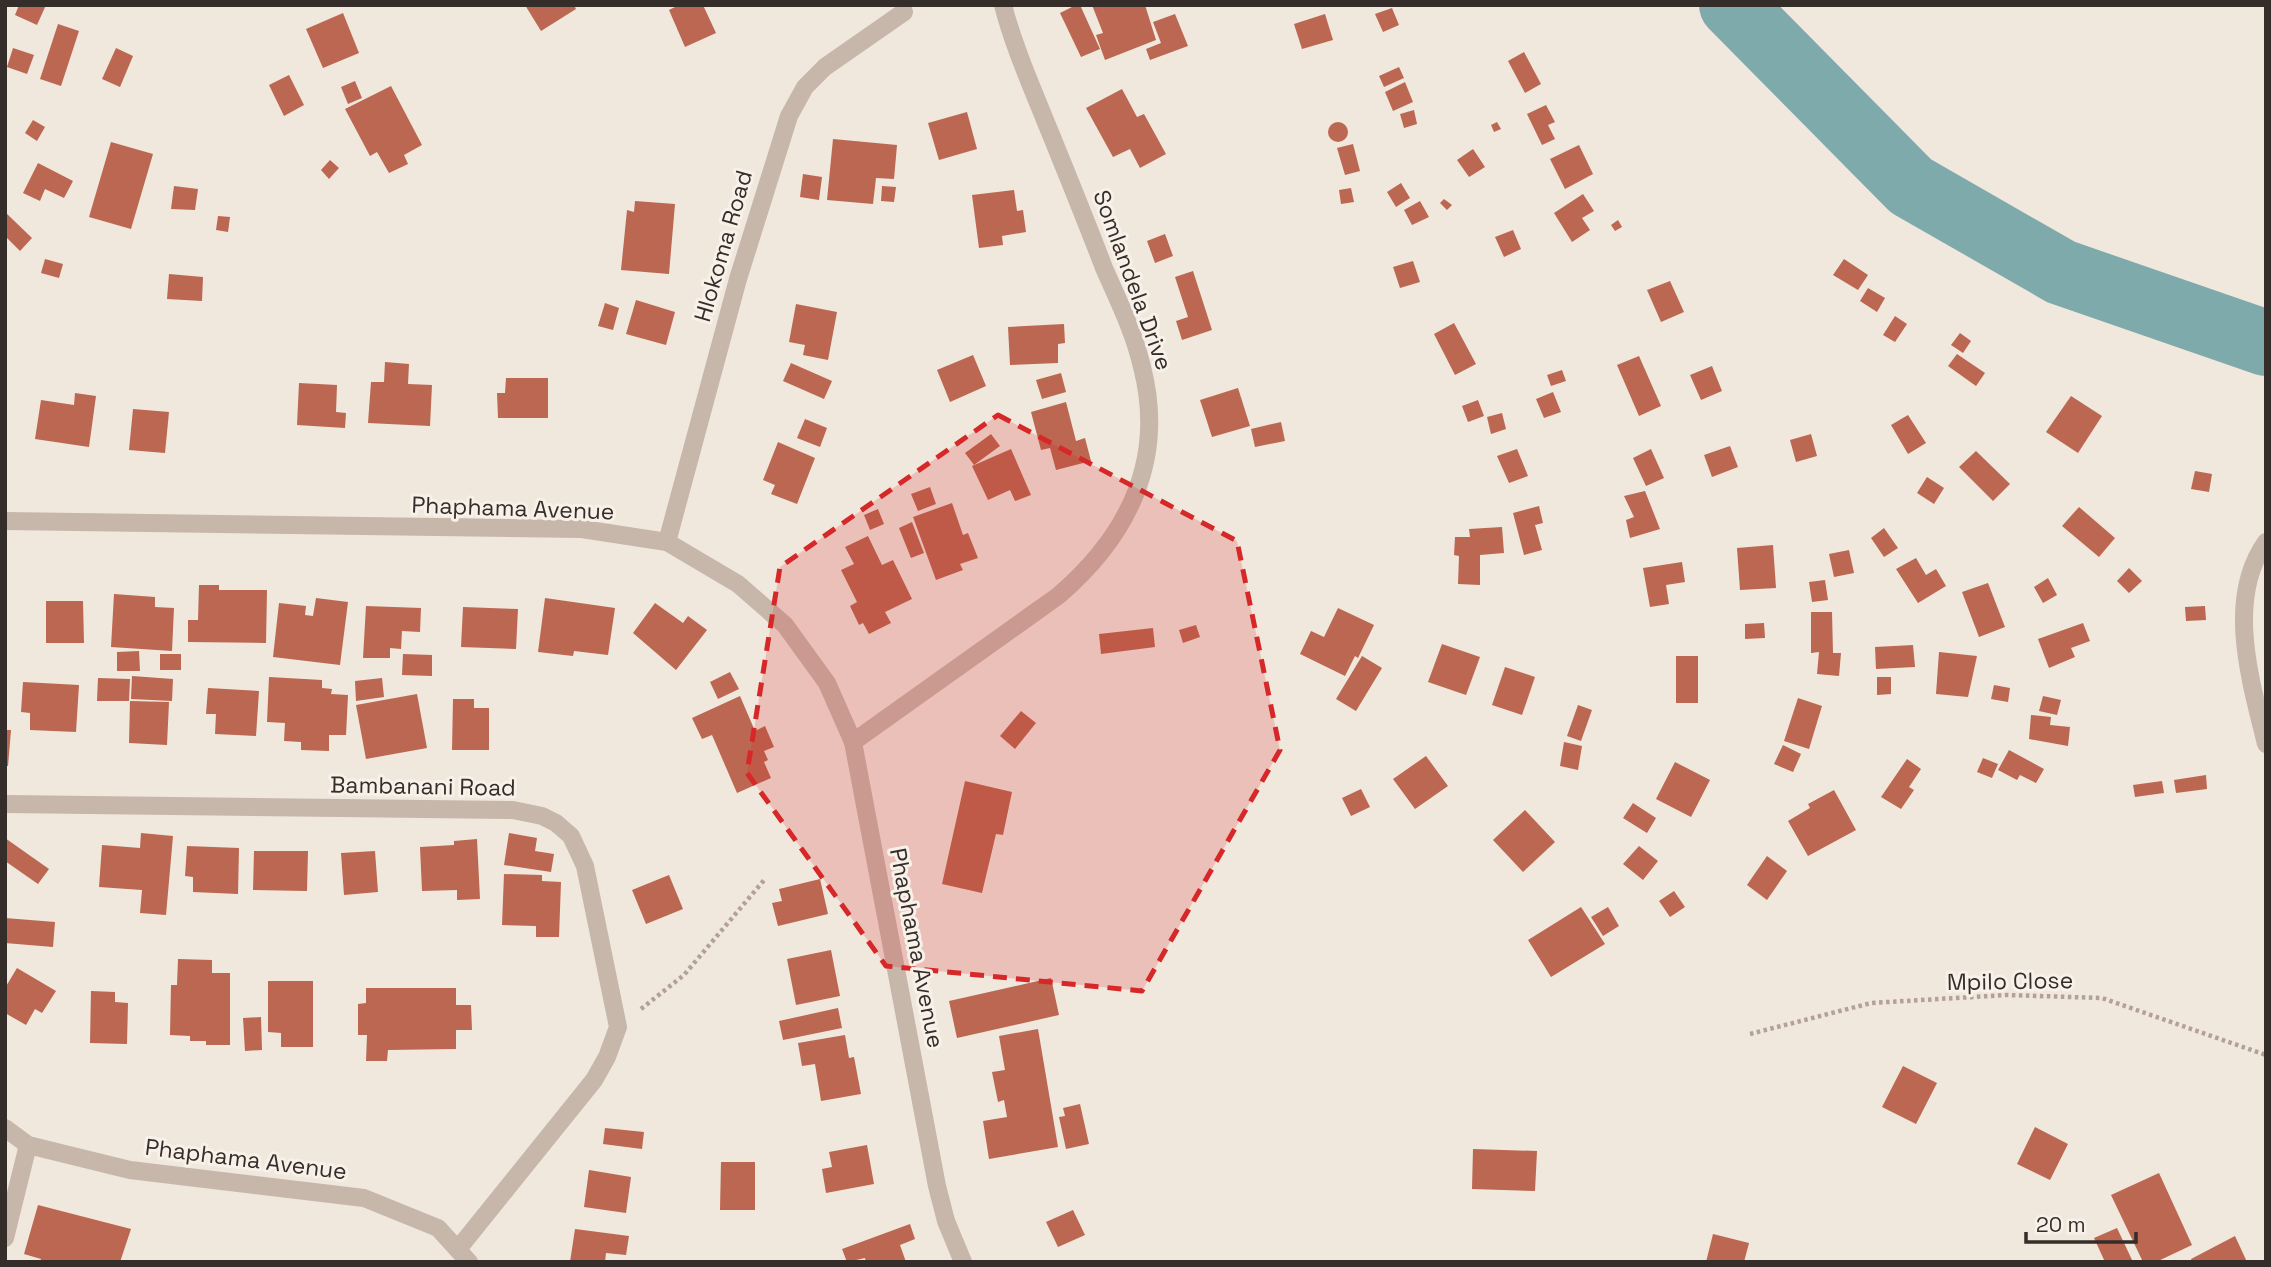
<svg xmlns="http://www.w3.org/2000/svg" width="2271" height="1267" font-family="'Space Grotesk',sans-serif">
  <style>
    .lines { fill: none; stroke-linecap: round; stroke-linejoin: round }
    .river { stroke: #7faaab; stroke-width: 66 }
    .building { fill: #bb6751 }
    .path { stroke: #b3a195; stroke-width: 4.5; stroke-dasharray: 3.5 3.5; stroke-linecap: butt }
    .minor { stroke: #c7b6aa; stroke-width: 18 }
    .marked { fill: #d62828; fill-opacity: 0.2; stroke: #d62828; stroke-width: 5; stroke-dasharray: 14 9; stroke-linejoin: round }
    .labels { text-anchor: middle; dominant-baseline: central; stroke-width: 6; stroke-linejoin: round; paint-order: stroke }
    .street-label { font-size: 23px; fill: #352d29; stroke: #f8f1e9 }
  </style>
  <rect width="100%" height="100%" fill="#f0e7dd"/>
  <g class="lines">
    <polyline class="river" points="1732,5 1911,186 2061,272 2266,343"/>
  </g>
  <g class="building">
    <polygon points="19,5 46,5 37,25 15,15"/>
    <polygon points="525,5 574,5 576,9 541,31"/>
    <polygon points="679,5 703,5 716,33 685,47 669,10"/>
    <polygon points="1076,5 1080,5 1100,49 1081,57 1060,13"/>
    <polygon points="1092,5 1145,5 1156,40 1105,60 1096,35 1103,33"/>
    <polygon points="1392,8 1399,25 1383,32 1375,14"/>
    <polygon points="343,13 359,53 323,68 306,29"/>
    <polygon points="1175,14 1188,46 1150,60 1146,49 1161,43 1153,22"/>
    <polygon points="1325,14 1333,40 1302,49 1294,24"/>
    <polygon points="58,24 79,31 61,86 40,79"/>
    <polygon points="13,48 34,55 27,74 7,67"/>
    <polygon points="116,48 133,56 120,87 102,79"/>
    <polygon points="1524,52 1541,84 1525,93 1508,61"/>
    <polygon points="1399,67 1404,78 1384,87 1379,76"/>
    <polygon points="289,75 304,105 284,116 269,85"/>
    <polygon points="355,81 362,98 348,104 341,87"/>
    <polygon points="1405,82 1413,102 1393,111 1385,92"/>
    <polygon points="391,86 422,145 404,155 408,164 389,173 377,152 370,156 345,109"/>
    <polygon points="1122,89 1137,117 1144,114 1166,154 1140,168 1130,149 1113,157 1086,108"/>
    <polygon points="1546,105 1555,122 1548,125 1555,139 1542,145 1527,114"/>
    <polygon points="1414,110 1417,124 1404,128 1400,114"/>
    <polygon points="967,112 977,149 939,160 928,123"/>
    <polygon points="33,120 45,127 37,141 25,133"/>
    <circle cx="1338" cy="132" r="10"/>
    <polygon points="1497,122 1501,129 1494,132 1491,125"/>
    <polygon points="833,139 897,145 894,179 876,178 873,204 827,200"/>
    <polygon points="111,142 153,154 131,229 89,217"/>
    <polygon points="1353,144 1360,171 1345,175 1337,148"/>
    <polygon points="1579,145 1593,174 1565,189 1550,159"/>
    <polygon points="1473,149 1485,167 1469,177 1457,160"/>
    <polygon points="330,160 339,168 329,179 321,170"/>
    <polygon points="38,163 73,181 64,198 45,189 40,201 23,193"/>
    <polygon points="803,174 822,177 819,200 800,197"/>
    <polygon points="1401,183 1410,198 1396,207 1387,192"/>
    <polygon points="174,186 198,189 195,210 171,209"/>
    <polygon points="882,186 896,187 894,202 881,201"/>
    <polygon points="1351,188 1354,202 1341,204 1339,190"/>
    <polygon points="1014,190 1017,211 1023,210 1026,232 1002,236 1003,245 979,248 972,195"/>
    <polygon points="1583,194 1594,211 1582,218 1590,230 1572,242 1554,213"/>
    <polygon points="1444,199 1452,205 1447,210 1440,203"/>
    <polygon points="635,201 675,204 669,274 621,270 627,210 634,212"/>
    <polygon points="1420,201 1429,217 1412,225 1404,210"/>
    <polygon points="5,212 32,238 20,251 5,236"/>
    <polygon points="218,216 230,217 228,232 216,230"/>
    <polygon points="1618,220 1622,227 1615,231 1611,225"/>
    <polygon points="1513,230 1521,249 1504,257 1495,237"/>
    <polygon points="1165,234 1173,256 1155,263 1147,241"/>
    <polygon points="45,259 63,264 59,278 41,273"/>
    <polygon points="1844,259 1868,275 1858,290 1833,275"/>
    <polygon points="1413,261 1420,282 1400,288 1393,267"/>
    <polygon points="1193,271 1212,330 1182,340 1176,321 1188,317 1175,277"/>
    <polygon points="169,274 203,277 202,301 167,299"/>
    <polygon points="1670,281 1684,312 1661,322 1647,290"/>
    <polygon points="1868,288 1885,298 1877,312 1860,301"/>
    <polygon points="636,300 675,312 666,345 626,334"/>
    <polygon points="605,303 619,308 613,330 598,326"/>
    <polygon points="796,304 837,312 828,360 803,355 805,345 789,342"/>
    <polygon points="1895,316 1907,324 1895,342 1883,335"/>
    <polygon points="1454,323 1476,364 1455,375 1434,334"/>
    <polygon points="1064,324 1065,343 1058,344 1058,363 1010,365 1008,327"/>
    <polygon points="1960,333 1971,341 1963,353 1951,345"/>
    <polygon points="1957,354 1985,373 1976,386 1948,366"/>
    <polygon points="973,355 986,386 950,402 937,370"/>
    <polygon points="1639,356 1661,406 1639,416 1617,365"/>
    <polygon points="385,362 409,364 408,384 432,385 430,426 368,423 371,382 384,382"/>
    <polygon points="791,363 832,381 824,399 783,381"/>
    <polygon points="1712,366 1722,391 1701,400 1690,375"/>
    <polygon points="1562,370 1566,381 1551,386 1547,375"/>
    <polygon points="1061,373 1066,392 1042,399 1036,380"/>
    <polygon points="506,378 548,378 548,418 498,418 497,393 505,393"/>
    <polygon points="299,383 337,385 336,412 346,413 345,428 297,425"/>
    <polygon points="1238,388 1250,426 1212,437 1200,400"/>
    <polygon points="1553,392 1561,412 1544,418 1536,399"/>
    <polygon points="75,393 96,396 89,447 35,439 41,400 74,405"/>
    <polygon points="2071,396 2102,416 2078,453 2046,432"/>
    <polygon points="1478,400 1484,416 1468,422 1462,406"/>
    <polygon points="1066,402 1076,441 1085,438 1091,461 1056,470 1050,448 1041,450 1031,412"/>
    <polygon points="133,409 169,412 165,453 129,450"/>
    <polygon points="1502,413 1506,429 1491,434 1487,417"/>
    <polygon points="1908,415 1926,443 1908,454 1891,425"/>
    <polygon points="805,419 827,428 820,447 797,438"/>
    <polygon points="1281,422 1285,441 1255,447 1251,429"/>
    <polygon points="991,434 1000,446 974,465 965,453"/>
    <polygon points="1811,434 1817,456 1796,462 1790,440"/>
    <polygon points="778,442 815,458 797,504 771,494 775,485 763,480"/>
    <polygon points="1730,446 1738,467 1712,477 1704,455"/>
    <polygon points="1011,449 1031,495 1015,501 1010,490 988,500 972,466"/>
    <polygon points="1517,449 1528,476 1509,483 1497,456"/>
    <polygon points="1651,449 1664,478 1646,486 1633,458"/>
    <polygon points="1976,451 2010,484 1993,501 1959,467"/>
    <polygon points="2195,471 2212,474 2209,492 2191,489"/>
    <polygon points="1927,477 1944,488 1934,504 1917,493"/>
    <polygon points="930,487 936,504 918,511 911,494"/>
    <polygon points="1645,491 1660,529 1630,538 1626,520 1634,517 1624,496"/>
    <polygon points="952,503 963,535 968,533 978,558 960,564 963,570 936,580 913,517"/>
    <polygon points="1539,506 1543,523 1535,525 1542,550 1524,555 1513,513"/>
    <polygon points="2079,507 2115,538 2099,557 2062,526"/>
    <polygon points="878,509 884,524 870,530 864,515"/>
    <polygon points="912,522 924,553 911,558 899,528"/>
    <polygon points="1502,527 1504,553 1480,555 1480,585 1458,584 1459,556 1454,555 1455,537 1470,537 1469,529"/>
    <polygon points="1884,528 1898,548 1884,557 1871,538"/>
    <polygon points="868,536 882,565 893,560 912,599 885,612 891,623 869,634 863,623 859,625 850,606 857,602 841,570 854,564 845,547"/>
    <polygon points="1773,545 1776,588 1740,590 1737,548"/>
    <polygon points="1849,550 1854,573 1834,577 1829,554"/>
    <polygon points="1916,558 1926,575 1936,569 1946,586 1918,603 1896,569"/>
    <polygon points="1682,562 1685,582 1666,585 1669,604 1650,607 1643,568"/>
    <polygon points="2129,568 2142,581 2129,593 2117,581"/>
    <polygon points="2048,578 2057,595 2043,603 2034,587"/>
    <polygon points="1825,580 1828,600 1812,602 1809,582"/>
    <polygon points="1988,583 2005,627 1979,637 1962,592"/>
    <polygon points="199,585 219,585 219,590 267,590 266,643 188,642 188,620 198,620"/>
    <polygon points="114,594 155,597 155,607 174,608 172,651 111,647"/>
    <polygon points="316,598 348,602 340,665 273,657 279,603 306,606 305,615 313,616"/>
    <polygon points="545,598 615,608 608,655 574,651 573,656 538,652"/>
    <polygon points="46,601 83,601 84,643 46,643"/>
    <polygon points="655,603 683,623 688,616 707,630 676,670 633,633"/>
    <polygon points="366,606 421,608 420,632 402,631 401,649 390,648 390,658 363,658"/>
    <polygon points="2205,606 2206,620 2186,621 2185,607"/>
    <polygon points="463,607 518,609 516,649 461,647"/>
    <polygon points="1338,608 1374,625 1358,658 1355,656 1345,676 1300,654 1311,631 1324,637"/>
    <polygon points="1811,612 1832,612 1833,653 1841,653 1839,676 1817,674 1819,652 1811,653"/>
    <polygon points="1764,623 1765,638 1745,639 1745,624"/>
    <polygon points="2083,623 2090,641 2071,648 2075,657 2049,668 2038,639"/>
    <polygon points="1196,625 1200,637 1183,643 1179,630"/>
    <polygon points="1153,628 1155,647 1101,654 1099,634"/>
    <polygon points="1442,644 1480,657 1466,695 1428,682"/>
    <polygon points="1913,645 1915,667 1876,669 1875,647"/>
    <polygon points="139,651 140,671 117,671 117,652"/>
    <polygon points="1939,652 1977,656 1968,697 1936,694"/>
    <rect x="160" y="654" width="21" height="16"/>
    <polygon points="403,654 432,655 432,676 402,675"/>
    <polygon points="1362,656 1382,668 1356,711 1336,699"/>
    <rect x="1676" y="656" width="22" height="47"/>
    <polygon points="1505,667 1535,677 1522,715 1492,705"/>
    <polygon points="730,672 739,689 718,699 710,682"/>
    <polygon points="132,676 173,679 172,701 131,699"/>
    <polygon points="269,677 322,680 322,688 332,689 331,694 348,695 346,735 329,735 329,751 301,750 301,742 284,741 285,723 267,722"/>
    <polygon points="1877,677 1891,677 1891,694 1877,695"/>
    <polygon points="98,678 130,679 129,701 97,701"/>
    <polygon points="382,678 384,697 356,701 355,681"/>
    <polygon points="23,682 79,685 76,732 30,730 30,713 21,712"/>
    <polygon points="1994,685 2010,688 2008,702 1991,699"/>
    <polygon points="208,688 259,691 256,736 215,734 216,714 206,714"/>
    <polygon points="417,694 427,748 366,759 356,705"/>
    <polygon points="740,696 755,731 765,726 774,747 764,751 768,760 764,762 771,778 737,793 712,735 702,739 692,718"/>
    <polygon points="2043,696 2061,700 2057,715 2039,711"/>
    <polygon points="1798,698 1822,706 1809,749 1784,741"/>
    <polygon points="453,699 474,699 474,708 489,708 489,750 452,750"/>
    <polygon points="130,701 169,702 167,745 129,743"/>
    <polygon points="1578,705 1592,710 1581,741 1567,736"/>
    <polygon points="1021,711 1036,723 1015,749 1000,736"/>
    <polygon points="2031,715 2051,717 2050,725 2070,727 2068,746 2029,739"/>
    <polygon points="5,730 11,730 8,766 5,766"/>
    <polygon points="1564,742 1582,746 1578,770 1560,766"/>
    <polygon points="1783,745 1801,754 1793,772 1774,764"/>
    <polygon points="2009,750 2044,769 2036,783 2020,775 2017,780 1998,770"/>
    <polygon points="1426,756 1448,786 1415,809 1393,779"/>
    <polygon points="1983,758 1998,764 1992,778 1977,772"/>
    <polygon points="1907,759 1921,769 1909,787 1914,790 1901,809 1881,797"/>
    <polygon points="1675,762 1710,780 1691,817 1656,799"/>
    <polygon points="2206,775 2207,789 2176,793 2174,780"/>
    <polygon points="965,781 1012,792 1003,835 996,834 982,893 942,884"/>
    <polygon points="2162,781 2164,793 2135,797 2133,785"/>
    <polygon points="1361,789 1370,807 1351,816 1342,798"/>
    <polygon points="1834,790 1856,830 1808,856 1788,821 1810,808 1808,804"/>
    <polygon points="1633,803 1656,818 1647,833 1623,818"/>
    <polygon points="1525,810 1555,842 1523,872 1493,840"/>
    <polygon points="141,833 173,836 166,915 140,913 142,890 99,887 102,845 140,848"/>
    <polygon points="509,833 537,838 535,851 554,854 551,872 504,865"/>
    <polygon points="5,838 49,869 38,884 5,861"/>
    <polygon points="477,839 480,899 457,900 457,890 422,891 420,847 454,845 454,841"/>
    <polygon points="187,846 239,848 238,894 193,892 193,877 185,876"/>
    <polygon points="1639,846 1658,861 1643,880 1623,864"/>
    <polygon points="254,851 308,851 307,891 253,890"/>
    <polygon points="375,851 378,892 344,895 341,853"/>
    <polygon points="1767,856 1787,871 1767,900 1747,885"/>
    <polygon points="504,874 542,875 542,881 561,882 559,937 536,937 536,926 502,925"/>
    <polygon points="669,875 683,909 646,924 632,890"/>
    <polygon points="820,879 828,914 778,926 772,903 782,901 779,889"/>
    <polygon points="1674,891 1685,907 1670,917 1659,901"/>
    <polygon points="1581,907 1605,944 1551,977 1528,940"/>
    <polygon points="1608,907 1619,926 1603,936 1591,917"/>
    <polygon points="5,918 55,922 53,947 5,943"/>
    <polygon points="831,950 840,996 796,1005 787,959"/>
    <polygon points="178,959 212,960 212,973 230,973 230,1045 206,1045 206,1041 190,1041 190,1036 170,1035 171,985 177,985"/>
    <polygon points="17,968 56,991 42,1013 35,1009 26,1025 5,1013 5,988"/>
    <polygon points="1051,978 1059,1015 957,1038 949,1001"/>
    <polygon points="268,981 313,981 313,1047 281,1047 281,1033 268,1032"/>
    <polygon points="366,988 456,988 456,1005 471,1005 472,1030 456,1030 456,1049 388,1050 387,1061 366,1061 367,1035 358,1035 358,1004 366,1003"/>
    <polygon points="91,991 115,992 115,1002 128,1003 127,1044 90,1043"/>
    <polygon points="838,1008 842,1028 783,1040 779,1021"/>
    <polygon points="261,1017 262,1050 245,1051 243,1018"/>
    <polygon points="1038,1029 1058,1147 989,1159 983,1121 1007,1117 1004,1100 998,1102 992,1072 1005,1070 999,1036"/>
    <polygon points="845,1035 849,1058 854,1057 861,1094 821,1101 815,1064 802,1066 798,1043"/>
    <polygon points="1903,1066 1937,1083 1916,1124 1882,1107"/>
    <polygon points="1080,1104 1089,1144 1066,1149 1059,1117 1065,1116 1063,1108"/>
    <polygon points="2035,1127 2068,1144 2050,1180 2017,1164"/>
    <polygon points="605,1128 644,1132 642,1149 603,1144"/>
    <polygon points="867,1145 874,1184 826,1193 822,1169 832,1167 829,1152"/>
    <polygon points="1473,1149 1537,1151 1535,1191 1472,1189"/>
    <polygon points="721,1162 755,1162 755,1210 720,1210"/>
    <polygon points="589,1170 631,1177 626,1213 584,1207"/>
    <polygon points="2159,1173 2192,1245 2156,1262 2143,1262 2111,1195"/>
    <polygon points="38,1205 131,1229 120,1262 40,1262 41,1259 24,1254"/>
    <polygon points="1073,1210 1085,1235 1058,1247 1046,1222"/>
    <polygon points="910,1224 915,1239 900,1245 906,1262 866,1262 865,1258 847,1262 842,1249"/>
    <polygon points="2117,1228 2133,1262 2105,1262 2094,1238"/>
    <polygon points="575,1229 629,1236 626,1255 606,1253 605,1262 570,1262"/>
    <polygon points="1713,1234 1749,1243 1744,1262 1706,1262"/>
    <polygon points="2235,1236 2247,1262 2192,1262 2191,1259"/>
  </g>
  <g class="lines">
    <g class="path">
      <polyline points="641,1009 684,975 765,879"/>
      <polyline points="1750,1034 1871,1003 2007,995 2102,998 2266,1055"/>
    </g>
    <g class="minor">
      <polyline points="5,521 582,529 667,542 738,584 785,625 827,683 853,742 937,1186 946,1221 963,1262"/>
      <polyline points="667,542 738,279 789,116 805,87 825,67 904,12"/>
      <path d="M2266 542C2225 599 2251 682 2266 744"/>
      <path d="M853 742 1058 596C1128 536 1166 460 1142 367 1134 332 1118 300 1104 268 1085 218 1065 169 1045 120 1030 83 1013 44 1003 5"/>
      <polyline points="5,804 513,810 542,816 556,823 571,836 585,866 618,1027 607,1057 594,1080 458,1249"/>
      <polyline points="5,1128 28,1145 130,1170 364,1198 438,1228 469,1262"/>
      <polyline points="5,1238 28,1145"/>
    </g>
  </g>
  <path class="marked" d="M998 415 1237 541 1280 750 1142 991 886 966 747 773 780 567Z"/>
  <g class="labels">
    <g class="street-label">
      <text transform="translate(723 246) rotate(-74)">Hlokoma Road</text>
      <text transform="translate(1133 280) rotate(70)">Somlandela Drive</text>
      <text transform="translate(513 508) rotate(2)">Phaphama Avenue</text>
      <text transform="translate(423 786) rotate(1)">Bambanani Road</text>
      <text transform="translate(917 948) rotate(79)">Phaphama Avenue</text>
      <text transform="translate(2010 981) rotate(-1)">Mpilo Close</text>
      <text transform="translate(246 1159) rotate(7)">Phaphama Avenue</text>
    </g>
  </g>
  <rect width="2271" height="1267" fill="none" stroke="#352d29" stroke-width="14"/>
  <path d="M2026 1232v10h110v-10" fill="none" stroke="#352d29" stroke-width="3.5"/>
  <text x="2036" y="1232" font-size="21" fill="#352d29" stroke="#f8f1e9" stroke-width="5" paint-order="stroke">20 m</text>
</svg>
